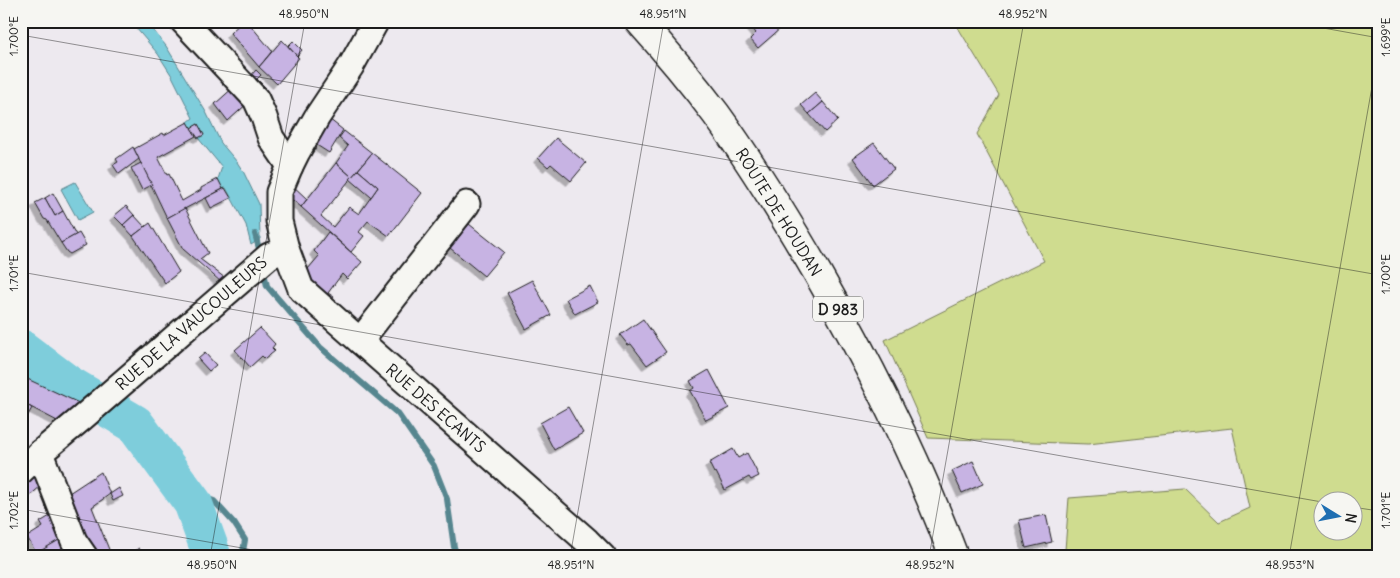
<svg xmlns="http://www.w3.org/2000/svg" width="1400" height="578" font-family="Delius,sans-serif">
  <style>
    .green { fill: #cfdc8f; stroke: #767c56; fill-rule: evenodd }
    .water { fill: #7ecddb; stroke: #57868f }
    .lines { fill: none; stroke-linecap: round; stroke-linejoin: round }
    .stream { stroke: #57868f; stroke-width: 6 }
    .river { stroke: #7ecddb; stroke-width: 39 }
    .building { fill: #c7b3e3; stroke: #1c1c1c; filter: url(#shadow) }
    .minor-casing { stroke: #1c1c1c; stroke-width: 29 }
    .major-casing { stroke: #1c1c1c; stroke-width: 31 }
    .minor { stroke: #f6f6f2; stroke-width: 25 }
    .major { stroke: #f6f6f2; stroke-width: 28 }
    .ticks { fill: none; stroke: #1c1c1c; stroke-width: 1; stroke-opacity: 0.45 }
    .labels { text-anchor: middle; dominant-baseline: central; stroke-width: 4.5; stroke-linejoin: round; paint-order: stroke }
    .shield { fill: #f6f6f2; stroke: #5d5d5c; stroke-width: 1 }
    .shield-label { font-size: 15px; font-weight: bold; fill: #1c1c1c }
    .street-label { font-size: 16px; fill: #1c1c1c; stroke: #f6f6f2 }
    .neatline { fill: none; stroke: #1c1c1c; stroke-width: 2 }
    .ticks-label { font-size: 12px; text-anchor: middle; fill: #1c1c1c }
  </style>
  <defs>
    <filter id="shadow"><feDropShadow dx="-4.5" dy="4.5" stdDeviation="0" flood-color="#0004"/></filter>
  </defs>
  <rect width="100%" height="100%" fill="#ede9ef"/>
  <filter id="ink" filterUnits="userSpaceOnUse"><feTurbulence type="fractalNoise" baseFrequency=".02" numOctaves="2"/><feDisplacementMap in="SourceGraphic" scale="10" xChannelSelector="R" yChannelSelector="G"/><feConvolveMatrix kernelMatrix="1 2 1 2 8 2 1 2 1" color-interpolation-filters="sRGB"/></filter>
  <g filter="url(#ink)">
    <path class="green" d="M954 21H1379V557H976L975 554 1065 550 1069 498 1185 489 1219 522 1250 508 1232 428 1088 444 928 438 885 340 1044 261 977 134 999 95ZM1322 500H1352V530H1322Z"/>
    <g class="water">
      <polygon points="130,21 146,21 166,46 206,112 221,143 237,162 244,173 259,204 260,239 251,245 246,225 226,188 223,189 218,179 222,167 198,138 204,135 198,124 191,128 188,122 193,118 172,76 158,54"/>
      <polygon points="75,182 93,212 78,220 61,189"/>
    </g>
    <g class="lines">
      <g class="stream">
        <polyline points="255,234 261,256"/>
        <polyline points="263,268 267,286 320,347 398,414 434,466 447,499 454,547 458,557"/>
        <polyline points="182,489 214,501 234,523 245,540 242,557"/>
      </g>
      <polyline class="river" points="21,349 69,385 135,424 193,503 209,547 212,557"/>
    </g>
    <g class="building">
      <polygon points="243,21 247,21 272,51 259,67 230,33"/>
      <polygon points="746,21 774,21 781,28 758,48 750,39 756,33"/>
      <polygon points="282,40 299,58 277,84 259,67"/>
      <polygon points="293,41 302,50 297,56 288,46"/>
      <polygon points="256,70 261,75 257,79 266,88 259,95 246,81"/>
      <polygon points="235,86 250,101 228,121 215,104"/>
      <polygon points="815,93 823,102 809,114 801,105"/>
      <polygon points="823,102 838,120 825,132 809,114"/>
      <polygon points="329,119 343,130 329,153 315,144"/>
      <polygon points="188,122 196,136 158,157 167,175 169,174 182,201 201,190 201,188 218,179 223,189 167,218 134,149 163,133 164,135"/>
      <polygon points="198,124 204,135 198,138 191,128"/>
      <polygon points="344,131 372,153 352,177 336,163 348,146 339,138"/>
      <polygon points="556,138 586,163 571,181 551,164 548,167 538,158"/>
      <polygon points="874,143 894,169 873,185 853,158"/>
      <polygon points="133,147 139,159 119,174 113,165 118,162 116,159"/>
      <polygon points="372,153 422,193 389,236 368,221 359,232 364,236 351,252 301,207 336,163 352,177 321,216 333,227 349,207 359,214 378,187 358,170"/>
      <polygon points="141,163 152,185 142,190 131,168"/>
      <polygon points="358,170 378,187 371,197 350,179"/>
      <polygon points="290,183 307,199 301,207 286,194"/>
      <polygon points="225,188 231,198 211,208 206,198"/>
      <polygon points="53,193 63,211 55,216 45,198"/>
      <polygon points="45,198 55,216 63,211 76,235 61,243 47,220 44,219 35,203"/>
      <polygon points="126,206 134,215 123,225 114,216"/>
      <polygon points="185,208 208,253 200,259 225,278 221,282 183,249 167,218"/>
      <polygon points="134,215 145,227 133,236 123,225"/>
      <polygon points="150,223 179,272 165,283 133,236"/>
      <polygon points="469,224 504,252 484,276 450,248"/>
      <polygon points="328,232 362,262 347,279 342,274 328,293 334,297 327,305 302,276 319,256 314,251"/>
      <polygon points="79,233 86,245 70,254 67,252 61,243"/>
      <polygon points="532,280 551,315 526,329 507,293"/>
      <polygon points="590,286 598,302 575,314 566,299"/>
      <polygon points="643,319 666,352 647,365 631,344 628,345 620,335"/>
      <polygon points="260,328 275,344 272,348 275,351 265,359 262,356 250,367 235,350"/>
      <polygon points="205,353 216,365 209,371 198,359"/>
      <polygon points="709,370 729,408 706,420 690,391 694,388 690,381"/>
      <polygon points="21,376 81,404 61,423 21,402"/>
      <polygon points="21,402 32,408 24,422 21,420"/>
      <polygon points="568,407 583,433 554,450 540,423"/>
      <polygon points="733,449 738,458 747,453 759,476 751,480 749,477 725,490 716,472 714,473 709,463"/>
      <polygon points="973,461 983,484 962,493 952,471"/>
      <polygon points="33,471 41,486 21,503 21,482"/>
      <polygon points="101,472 110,494 92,507 110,552 105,554 106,557 89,557 66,495"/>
      <polygon points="119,488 123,496 113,501 110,494"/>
      <polygon points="55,513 64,537 37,554 27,537 43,527 40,522"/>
      <polygon points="1046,515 1052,542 1026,548 1019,520"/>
      <polygon points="64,537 72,553 65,557 46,557 42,550"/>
      <polygon points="139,548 144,557 128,557 127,555"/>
    </g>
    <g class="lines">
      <g class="minor-casing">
        <g id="minor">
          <polyline points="183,21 256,99 264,117 271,138 290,166"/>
          <polyline points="286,249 301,289 587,541 603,557"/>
          <polyline points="360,341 467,204"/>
          <polyline points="40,453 74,541 85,557"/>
          <polyline points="21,471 40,453 82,418 269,256 286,249 279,221 279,192 290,166 297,152 317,117 351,66 376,21"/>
        </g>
      </g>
      <g class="major-casing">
        <path id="major" d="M639 21C666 51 692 82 716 114 753 165 786 219 818 274 870 365 917 458 954 557"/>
      </g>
      <use href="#minor" class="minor"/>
      <use href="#major" class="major"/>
    </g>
  </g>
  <path class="ticks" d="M1284 21 1379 38M21 35 1379 275M21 272 1322 502M1352 507 1379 511M21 509 293 557M210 557 305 21M570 557 664 21M929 557 1024 21M1289 557 1379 47"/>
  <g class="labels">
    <rect class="shield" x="813" y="296.5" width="50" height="25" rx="4"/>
    <g class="shield-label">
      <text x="838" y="309">D 983</text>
    </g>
    <g class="street-label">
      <text transform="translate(779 212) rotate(58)">ROUTE DE HOUDAN</text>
      <text transform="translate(191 323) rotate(-41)">RUE DE LA VAUCOULEURS</text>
      <text transform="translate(436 408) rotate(41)">RUE DES ECANTS</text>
    </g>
  </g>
  <rect width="1400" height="578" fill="none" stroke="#f6f6f2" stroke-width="55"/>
  <g transform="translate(1338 516) rotate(100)"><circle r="24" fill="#f6f6f2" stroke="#9f9f9c"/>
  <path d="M0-4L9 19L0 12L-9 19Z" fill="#1f6fb2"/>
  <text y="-8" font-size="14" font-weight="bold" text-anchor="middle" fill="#1c1c1c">N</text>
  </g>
  <rect x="28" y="28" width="1344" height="522" class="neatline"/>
  <g class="ticks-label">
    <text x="304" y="18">48.950°N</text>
    <text x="663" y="18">48.951°N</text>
    <text x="1023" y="18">48.952°N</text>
    <text transform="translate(14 36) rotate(-90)" y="4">1.700°E</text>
    <text transform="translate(1386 37) rotate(-90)" y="4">1.699°E</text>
    <text transform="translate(14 273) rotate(-90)" y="4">1.701°E</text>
    <text transform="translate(1386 274) rotate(-90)" y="4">1.700°E</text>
    <text transform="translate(14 510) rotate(-90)" y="4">1.702°E</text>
    <text transform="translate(1386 510) rotate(-90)" y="4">1.701°E</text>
    <text x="212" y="569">48.950°N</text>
    <text x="571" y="569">48.951°N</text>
    <text x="930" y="569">48.952°N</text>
    <text x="1290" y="569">48.953°N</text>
  </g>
</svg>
